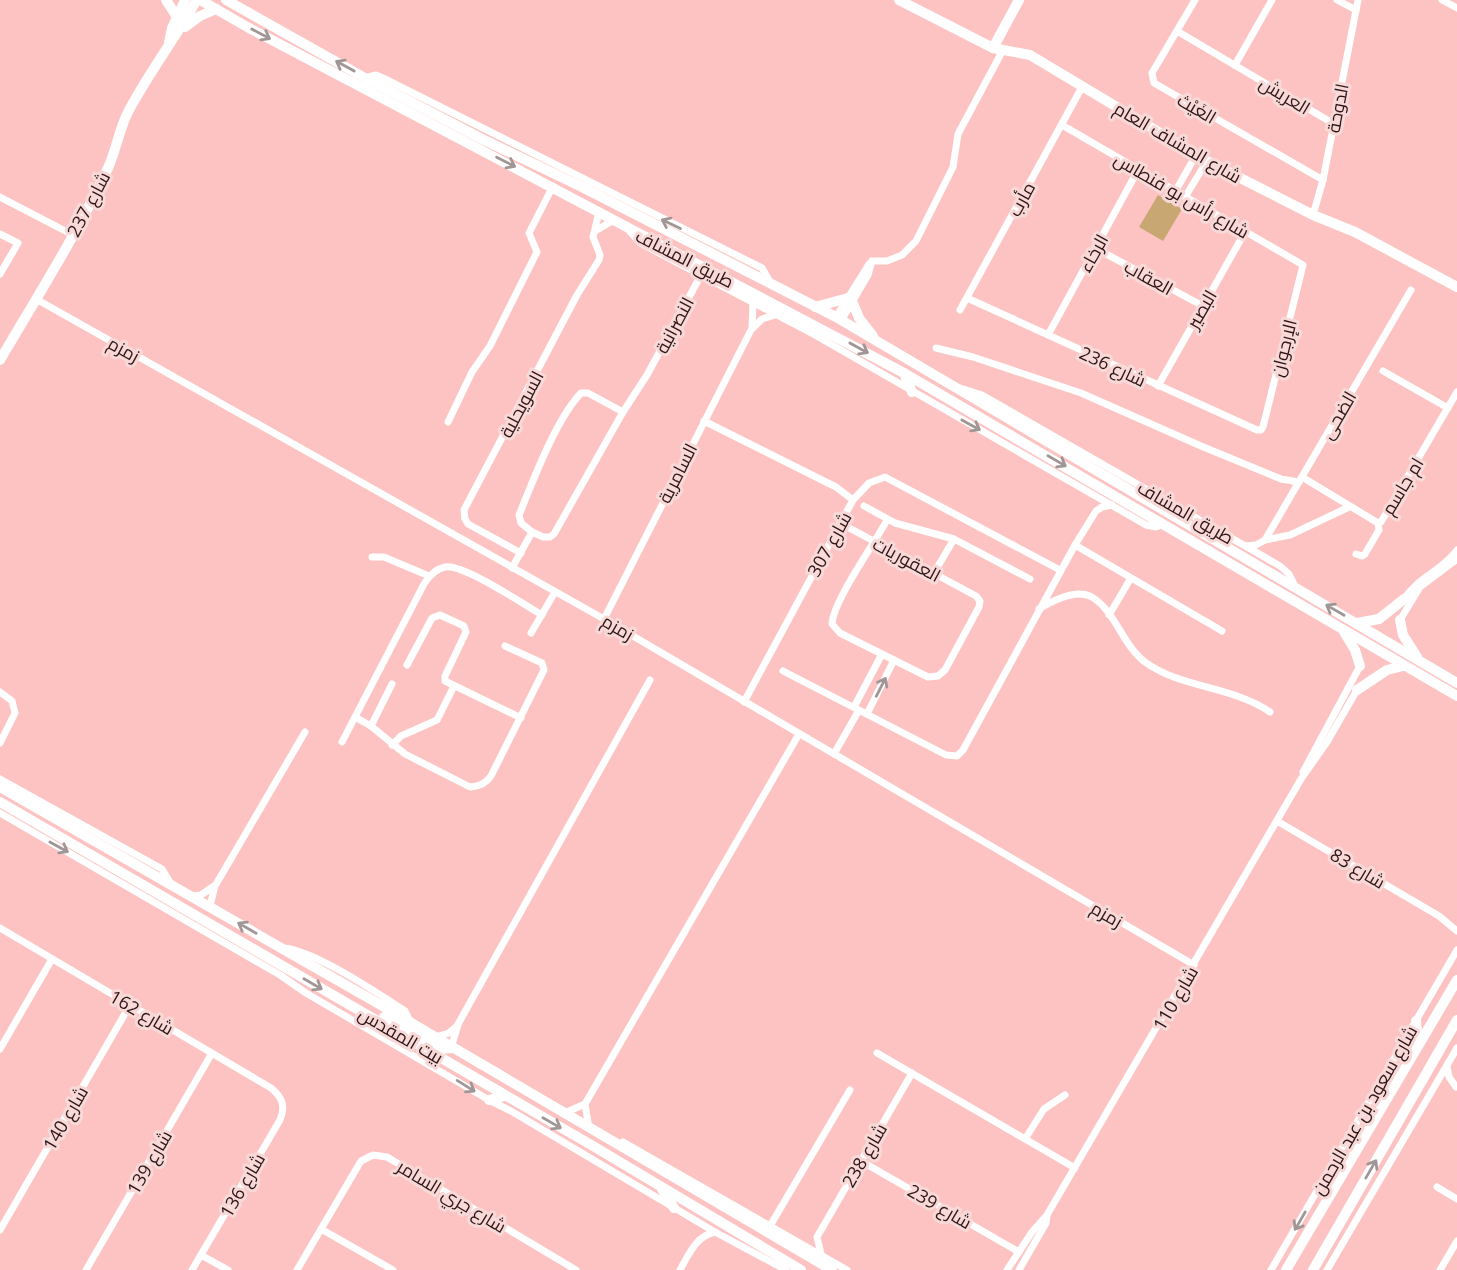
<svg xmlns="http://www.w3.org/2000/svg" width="1457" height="1270" font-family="'Open Sans',Cairo,sans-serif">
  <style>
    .green { fill: #c8a772 }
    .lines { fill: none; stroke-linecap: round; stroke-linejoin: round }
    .street { stroke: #fff; stroke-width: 7 }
    .secondary { stroke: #fff; stroke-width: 10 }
    .oneway { stroke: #a19696 }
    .labels { text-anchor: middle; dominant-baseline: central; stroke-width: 6; stroke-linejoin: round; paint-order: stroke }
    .street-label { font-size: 18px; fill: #2f1516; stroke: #f7d9d8 }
  </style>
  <rect width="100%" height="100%" fill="#fdc3c2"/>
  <polygon class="green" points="1158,195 1182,209 1163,241 1139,227"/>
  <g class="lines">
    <g class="street">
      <polyline points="1195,0 1152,73 1154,83 1323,180"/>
      <polyline points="1337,0 1356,10"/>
      <polyline points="1442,0 1457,8"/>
      <polyline points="1177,31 1334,124"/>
      <polyline points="1235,65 1272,0"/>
      <polyline points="365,78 376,75 383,78 762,268 770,282"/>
      <polyline points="1175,192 1196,155"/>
      <polyline points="0,197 73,235"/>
      <polyline points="1185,197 1207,161"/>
      <polyline points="1313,215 1323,180 1358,0"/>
      <polyline points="627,228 640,243 815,335 1146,525 1156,527 1164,524"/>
      <polyline points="595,231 614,220"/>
      <polyline points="0,234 18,243 0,274"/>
      <polyline points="1095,248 1203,306"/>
      <polyline points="872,261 887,261 902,255 916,241 953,167 958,134 1003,50"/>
      <polyline points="967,298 1257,430 1261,430 1263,427 1303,265 1062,125"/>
      <polyline points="36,299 604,619 1194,965"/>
      <polyline points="960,310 1082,87"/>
      <polyline points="836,317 869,264"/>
      <polyline points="841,321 868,275 872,261"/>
      <polyline points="753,328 762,319 775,315"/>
      <polyline points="1048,335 1138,170"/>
      <polyline points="936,348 973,357 1081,393 1201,446 1281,479 1299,482"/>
      <polyline points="1383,371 1448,408"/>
      <polyline points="1158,386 1245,232"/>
      <polyline points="960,388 982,395 1280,566 1289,574 1296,588"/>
      <polyline points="704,421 836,487 853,500 744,702"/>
      <polyline points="448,422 472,372 490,346 537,252 529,233 553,186"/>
      <polyline points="1302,477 1378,523"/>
      <polyline points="853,500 869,483 885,477 1060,570"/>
      <polyline points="864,506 895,523 954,539 1030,579"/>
      <path d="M840 523 976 596 980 601 979 607 945 670 938 676 928 677 840 633 832 624C833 601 875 543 887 520"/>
      <polyline points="1378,523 1381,522 1457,392"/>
      <polyline points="532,532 543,537 550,537 554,534 623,412"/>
      <polyline points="1265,540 1290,535 1349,507"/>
      <polyline points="1075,545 1222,631"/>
      <polyline points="1246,546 1256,545 1265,540 1411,290"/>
      <polyline points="521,553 468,524 465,519 464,510 577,295 599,260 600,255 593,237 599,212"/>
      <polyline points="1356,554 1362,556 1365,554 1379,530 1378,523"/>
      <polyline points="372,557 384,557 429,576"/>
      <path d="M512 568 532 532 521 523 519 515C533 481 556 419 581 393H588L623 412 647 375 701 275"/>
      <polyline points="934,573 954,539"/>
      <path d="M1404 599C1419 576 1442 571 1457 550"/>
      <path d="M1039 609C1052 601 1074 589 1090 596 1115 609 1122 645 1145 662 1180 688 1232 686 1270 712"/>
      <polyline points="1109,615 1131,578"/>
      <polyline points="604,619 752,328 753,303"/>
      <polyline points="1400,620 1420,587 1457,559"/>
      <polyline points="531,633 555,592"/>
      <polyline points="407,665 432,618 440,615 464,626 466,632 445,676 445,681 521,718"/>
      <polyline points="783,671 946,755 957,756 963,750 1075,545 1096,511 1102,507 1112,505"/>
      <polyline points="0,692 12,701 15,713 0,743"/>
      <polyline points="854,707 882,654"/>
      <polyline points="867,714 894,660"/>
      <path d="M355 717 371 726 405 754 470 787C480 786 485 784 491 776L544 670 542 663 505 646"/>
      <polyline points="371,726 392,684"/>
      <path d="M342 742 424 584C429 576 435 569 445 567 464 564 523 604 542 615"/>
      <polyline points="392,745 401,736 437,720 454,686"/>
      <polyline points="834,754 859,710"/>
      <polyline points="1303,772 1360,666"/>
      <polyline points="0,779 162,869 171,884"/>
      <polyline points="0,813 280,975 306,993 489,1100 511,1111 715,1232 786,1270"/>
      <polyline points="1277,821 1439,916 1457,931"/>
      <polyline points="193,896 201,895 214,886"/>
      <polyline points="210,906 215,886 305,732"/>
      <path d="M0 928 271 1088C282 1097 286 1106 280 1120L192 1270"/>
      <path d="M283 948C312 949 379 994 405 1011L411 1023"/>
      <polyline points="435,1037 449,1033 457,1026 650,680"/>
      <polyline points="451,1048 458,1025"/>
      <polyline points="0,1049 52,959"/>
      <polyline points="877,1053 1075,1168"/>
      <polyline points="1447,1066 1449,1077 1456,1087"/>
      <polyline points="585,1104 588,1122"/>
      <polyline points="569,1111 585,1104 799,734"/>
      <polyline points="1025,1139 1044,1109 1065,1095"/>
      <polyline points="623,1142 847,1270"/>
      <polyline points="861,1161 1019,1252"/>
      <polyline points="1437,1187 1457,1199"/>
      <polyline points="770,1226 850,1090"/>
      <polyline points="321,1229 393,1270"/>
      <polyline points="0,1230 130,1005"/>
      <polyline points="821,1254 817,1237 912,1073"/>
      <polyline points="201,1255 228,1270"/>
      <polyline points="86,1270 212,1053"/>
      <polyline points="297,1270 361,1161 373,1155 387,1157 576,1270"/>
      <path d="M680 1270C689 1254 696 1236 715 1232"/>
      <polyline points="1007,1270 1032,1232 1047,1215 1301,779 1327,742 1357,690"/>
      <polyline points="1019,1270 1046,1223 1047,1216"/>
      <polyline points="1271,1270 1457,950"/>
      <polyline points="1327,1270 1457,1048"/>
      <polyline points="1440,1270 1457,1241"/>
    </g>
    <g class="secondary">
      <polyline points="166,0 177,17"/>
      <polyline points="226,0 365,78 482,139 582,187 836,317 1457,683"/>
      <polyline points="899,0 993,48 1030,55 1207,161 1313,215 1355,232 1457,287"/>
      <polyline points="202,1 249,28 904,373 1457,696"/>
      <polyline points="185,27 200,16 216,9"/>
      <polyline points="169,42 172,28 185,0"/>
      <polyline points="993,48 1019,0"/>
      <polyline points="852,301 859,318 873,336"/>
      <polyline points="815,307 848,298"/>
      <path d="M0 360C37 297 77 234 108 168 116 150 119 130 128 112 148 74 174 40 195 3"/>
      <polyline points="904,373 912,392"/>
      <polyline points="1208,536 1229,537"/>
      <polyline points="1400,620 1403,635 1417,657"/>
      <polyline points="1357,623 1379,619 1404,599"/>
      <polyline points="1344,632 1355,650 1360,666"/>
      <polyline points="1357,690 1387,670 1403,666"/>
      <polyline points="0,787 379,1004 832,1270"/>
      <polyline points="0,802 593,1146 801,1270"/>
      <polyline points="384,1017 440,1049 451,1048"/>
      <polyline points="1416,1021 1418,1045"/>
      <polyline points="426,1049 430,1064"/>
      <polyline points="489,1100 505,1096"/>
      <polyline points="662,1189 674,1208"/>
      <polyline points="1286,1270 1457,980"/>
      <polyline points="1313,1270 1457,1020"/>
    </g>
  </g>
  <defs><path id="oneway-shaft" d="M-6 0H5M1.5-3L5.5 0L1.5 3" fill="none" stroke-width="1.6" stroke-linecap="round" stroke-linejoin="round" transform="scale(1.75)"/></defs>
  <g class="oneway">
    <use href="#oneway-shaft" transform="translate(261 34) rotate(28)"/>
    <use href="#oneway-shaft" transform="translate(345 66) rotate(-151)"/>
    <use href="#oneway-shaft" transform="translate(506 162) rotate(27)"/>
    <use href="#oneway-shaft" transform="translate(671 224) rotate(-154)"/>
    <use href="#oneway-shaft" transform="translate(859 348) rotate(29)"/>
    <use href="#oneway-shaft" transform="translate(971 425) rotate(29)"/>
    <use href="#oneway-shaft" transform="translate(1057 461) rotate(30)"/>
    <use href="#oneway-shaft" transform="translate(1335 610) rotate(-150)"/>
    <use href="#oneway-shaft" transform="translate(881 687) rotate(-63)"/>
    <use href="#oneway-shaft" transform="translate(59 847) rotate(29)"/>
    <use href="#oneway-shaft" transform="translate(247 928) rotate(-150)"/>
    <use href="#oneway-shaft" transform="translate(313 984) rotate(30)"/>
    <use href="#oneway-shaft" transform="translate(466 1086) rotate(32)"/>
    <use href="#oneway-shaft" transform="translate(552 1123) rotate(30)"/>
    <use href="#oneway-shaft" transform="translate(1371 1169) rotate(-60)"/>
    <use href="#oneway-shaft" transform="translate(1300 1221) rotate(120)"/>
  </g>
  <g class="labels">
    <g class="street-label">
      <text transform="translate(1285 95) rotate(31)">العريش</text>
      <text transform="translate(1197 108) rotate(30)">الغَيْث</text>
      <text transform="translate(1337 108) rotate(-79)">الدوحة</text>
      <text transform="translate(1178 142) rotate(30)">شارع المشاف العام</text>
      <text transform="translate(1182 195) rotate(30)">شارع رأس بو فنطاس</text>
      <text transform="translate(1021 199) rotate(-61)">مأرب</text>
      <text transform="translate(88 204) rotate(-62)">شارع 237</text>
      <text transform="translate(1093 253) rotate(-61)">الرخاء</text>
      <text transform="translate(685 258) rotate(27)">طريق المشاف</text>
      <text transform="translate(1149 277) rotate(29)">العقاب</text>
      <text transform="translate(1201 309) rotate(-60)">البصير</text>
      <text transform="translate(674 325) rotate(-62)">النصرانية</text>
      <text transform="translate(1283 348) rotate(-76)">الإرجوان</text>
      <text transform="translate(124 349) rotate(29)">زمزم</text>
      <text transform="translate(1113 366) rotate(25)">شارع 236</text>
      <text transform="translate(521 404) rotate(-62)">السويحلية</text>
      <text transform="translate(1338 415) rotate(-60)">الضحى</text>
      <text transform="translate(677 473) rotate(-63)">السامرية</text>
      <text transform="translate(1402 486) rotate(-59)">ام جاسم</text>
      <text transform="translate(1186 512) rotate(30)">طريق المشاف</text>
      <text transform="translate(829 544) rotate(-61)">شارع 307</text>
      <text transform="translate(907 559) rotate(28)">العقوريات</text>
      <text transform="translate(618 627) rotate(30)">زمزم</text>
      <text transform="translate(1358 868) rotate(31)">شارع 83</text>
      <text transform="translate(1107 914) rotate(30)">زمزم</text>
      <text transform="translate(1175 998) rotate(-60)">شارع 110</text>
      <text transform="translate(142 1012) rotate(30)">شارع 162</text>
      <text transform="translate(401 1035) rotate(30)">بيت المقدس</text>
      <text transform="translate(1364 1110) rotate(-60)">شارع سعود بن عبد الرحمن</text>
      <text transform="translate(65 1118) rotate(-60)">شارع 140</text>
      <text transform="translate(864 1155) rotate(-60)">شارع 238</text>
      <text transform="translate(149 1162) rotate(-60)">شارع 139</text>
      <text transform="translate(242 1185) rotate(-60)">شارع 136</text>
      <text transform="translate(452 1196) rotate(31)">شارع جري السامر</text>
      <text transform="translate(940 1206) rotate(30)">شارع 239</text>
    </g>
  </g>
</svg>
